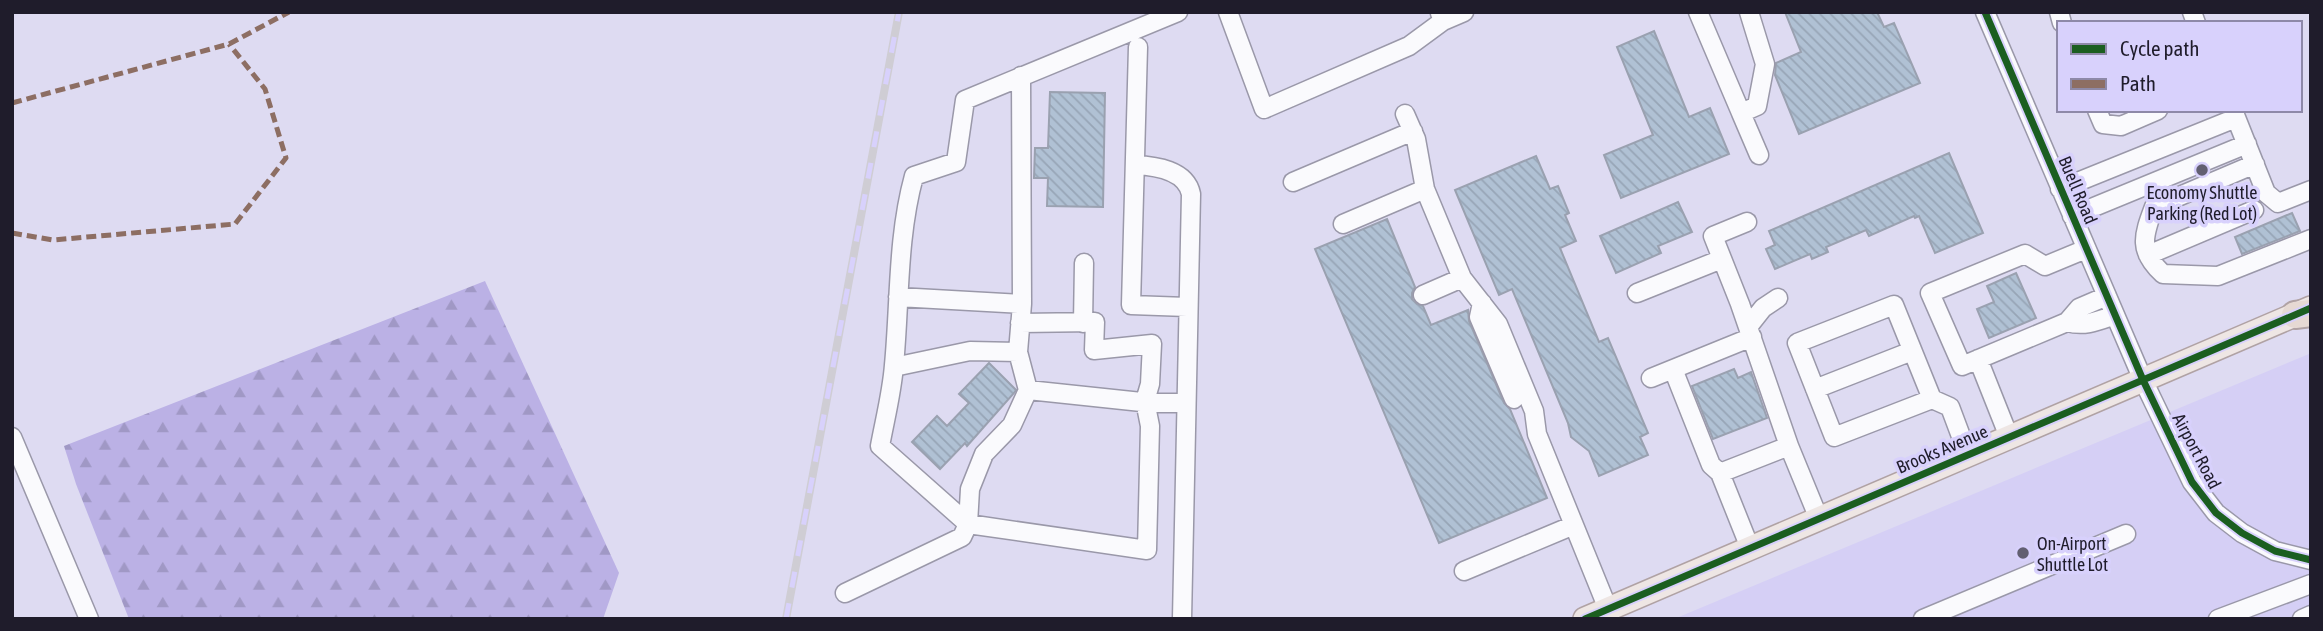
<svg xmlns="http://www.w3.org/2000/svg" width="2323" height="631" viewBox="0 0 2323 631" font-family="'Asap Condensed',sans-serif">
<defs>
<pattern id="forest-firs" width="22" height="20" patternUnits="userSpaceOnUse" patternTransform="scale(1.75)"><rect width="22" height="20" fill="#bbb1e5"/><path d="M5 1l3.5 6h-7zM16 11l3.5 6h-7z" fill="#a098c5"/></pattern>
<pattern id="building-back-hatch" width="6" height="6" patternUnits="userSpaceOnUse" patternTransform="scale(1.75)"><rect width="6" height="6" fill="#b0c1d4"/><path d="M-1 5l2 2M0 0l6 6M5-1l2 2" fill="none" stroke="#97a5b6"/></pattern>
</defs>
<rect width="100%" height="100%" fill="#dedbf2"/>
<!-- built -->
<path fill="#d5cff5" d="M2309,354H2311V619H1674Z"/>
<!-- forest -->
<path fill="url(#forest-firs)" d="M485,281L619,573L603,619H129L76,484L64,446Z"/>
<!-- building -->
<path fill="url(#building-back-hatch)" stroke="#9aa1b0" stroke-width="2" d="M1785,12H1877L1884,27L1894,23L1920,83L1799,134L1775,75L1776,63L1801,52Z
M1654,31L1689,117L1710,108L1729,154L1621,198L1604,155L1653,135L1617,47Z
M1050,92L1105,93L1103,207L1047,206L1048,178H1034L1035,148H1048Z
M1949,153L1983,233L1935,253L1919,216L1915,218L1914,216L1869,236L1866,230L1826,247L1828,252L1812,259L1810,254L1775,269L1766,249L1775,245L1769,231Z
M1536,156L1550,189L1558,186L1569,213L1565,215L1576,241L1560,248L1599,342L1608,338L1648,433L1640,437L1648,455L1599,476L1589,451L1571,437L1568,423L1512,289L1499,295L1455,190Z
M1678,202L1692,232L1658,246L1661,253L1616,273L1600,236Z
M2292,213L2300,231L2242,254L2235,237Z
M1387,219L1415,287L1412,293V299L1417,304L1423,306L1431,325L1468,310L1469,321L1504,403L1510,409L1547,498L1439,543L1315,249Z
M2016,273L2036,318L1989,338L1977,309L1994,302L1987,286Z
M989,363L1016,390L1014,393L967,446L965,443L940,469L912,442L937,416L947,426L969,403L959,394Z
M1734,369L1738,378L1751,372L1767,418L1713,439L1692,386Z"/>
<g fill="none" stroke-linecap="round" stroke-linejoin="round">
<defs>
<path id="minor" d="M1228,12L1264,109L1409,46L1443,21
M1698,12L1741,113
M1749,12L1765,64L1757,106L1741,113L1759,155
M1985,12L2143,380L2192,482L2216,513L2242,533L2275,551L2311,560
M2059,12L2062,23
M2192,12L2196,23
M1440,13L1443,21L1464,12
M1138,47L1131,305L1187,307
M2097,110L2103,124L2121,126L2158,110
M2233,110L2266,193L2278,203L2311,190
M1405,114L1416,139L1425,189L1462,278L1498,324L1534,411L1537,434L1608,609
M2255,164L2154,207C2143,236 2138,251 2163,274L2218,276L2311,239
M1135,165C1156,166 1186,170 1191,194L1182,619
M1293,182L1413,131
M2060,189L2236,118
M2072,216L2247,144
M1747,222L1713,236L1740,304L1789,446
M1343,224L1425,189
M2086,249L2045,266L2025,254L1930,293L1962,366L2067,322L2079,308L2107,296
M2148,255L2254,210
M1637,293L1722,259
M1423,295L1462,278
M898,297L1022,304
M1482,303L1479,317L1514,399
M2067,322C2085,327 2098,321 2115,315
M1020,323L1095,322L1094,350L1152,344L1150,384L1145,401L1150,426L1147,550L968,524L880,446C885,419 892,392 894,365C900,303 897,238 914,176L956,162L965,100L1178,12
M1083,323L1084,263
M1748,327L1763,308L1778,298
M1978,359L2009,437
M894,367L970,351L1018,352
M1673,369L1711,465L1720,473
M1651,378L1752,337
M1815,389L1912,351
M1028,390L1151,403H1186
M1932,399L1834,437L1797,343L1894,305L1932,399L1950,407L1968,455
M12,437L89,619
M1750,548L1720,473L1789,446L1819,519
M1464,571L1574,525
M845,593L962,537L968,524L970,489L984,454L1012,425L1028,390L1018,352L1022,304L1021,76
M1923,619L2126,534
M2218,619L2311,584
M2302,619L2311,615"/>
<path id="major" d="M1585,619L2311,308"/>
<path id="highway" d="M2295,315L2311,313"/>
</defs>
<!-- minor casing -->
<use href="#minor" stroke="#9a98a9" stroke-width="21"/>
<!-- major casing -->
<use href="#major" stroke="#b0a2a4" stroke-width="26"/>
<!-- highway casing -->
<use href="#highway" stroke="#b0a2a4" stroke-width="30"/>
<!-- minor -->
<use href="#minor" stroke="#fafafd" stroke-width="18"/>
<!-- major -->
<use href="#major" stroke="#eee6e4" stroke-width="23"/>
<!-- highway -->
<use href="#highway" stroke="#e6d9d3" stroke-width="26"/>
<defs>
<path id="rail" d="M786,619L899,12"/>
</defs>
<!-- rail casing -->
<use href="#rail" stroke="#cfcdd4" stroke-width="8"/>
<!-- rail -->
<use href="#rail" stroke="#d8d1fc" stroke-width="5" stroke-dasharray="16" stroke-linecap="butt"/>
<!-- quiet -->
<path stroke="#8d6e63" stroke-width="5" stroke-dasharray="10 5" stroke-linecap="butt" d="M12,103L229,44L289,12
M12,233L53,240L235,224L286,158L265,89L229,44"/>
<defs>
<path id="cycleway" d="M1985,12L2143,380L2192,482L2216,513L2242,533L2275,551L2311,560
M1585,619L2311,308"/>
</defs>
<!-- cycleway casing -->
<use href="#cycleway" stroke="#d8d1fc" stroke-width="11"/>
<!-- cycleway -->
<use href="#cycleway" stroke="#1b5e20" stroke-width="7"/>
</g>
<!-- markers -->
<g fill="#625f71" stroke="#d8d1fc" stroke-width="2.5">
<circle cx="2202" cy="170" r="7"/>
<circle cx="2023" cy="553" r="7"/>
</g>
<g text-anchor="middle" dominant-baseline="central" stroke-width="7" stroke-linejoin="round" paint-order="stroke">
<!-- street labels -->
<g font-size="18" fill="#1f1c2b" stroke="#d8d1fc">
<text transform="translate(2078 190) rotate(67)">Buell Road</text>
<text transform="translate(1942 449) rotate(-23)">Brooks Avenue</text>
<text transform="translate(2197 451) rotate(62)">Airport Road</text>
</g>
<!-- poi labels -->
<g font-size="18" fill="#1f1c2b" stroke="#d8d1fc">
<text x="2202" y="192">Economy Shuttle<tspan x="2202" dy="21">Parking (Red Lot)</tspan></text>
<text x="2037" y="543" text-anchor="start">On-Airport<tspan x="2037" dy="21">Shuttle Lot</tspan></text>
</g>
</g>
<!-- border -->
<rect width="2323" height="631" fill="none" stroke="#1f1c2b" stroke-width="28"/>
<!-- legend -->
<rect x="2057" y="21" width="245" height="91" fill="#d8d1fc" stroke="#8e89a8" stroke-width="2"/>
<rect x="2071" y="44" width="35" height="10" fill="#1b5e20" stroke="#8e89a8" stroke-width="2"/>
<text x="2120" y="56" font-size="21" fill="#1f1c2b">Cycle path</text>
<rect x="2071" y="79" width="35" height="10" fill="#8d6e63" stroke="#8e89a8" stroke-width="2"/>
<text x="2120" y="91" font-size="21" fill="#1f1c2b">Path</text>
</svg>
